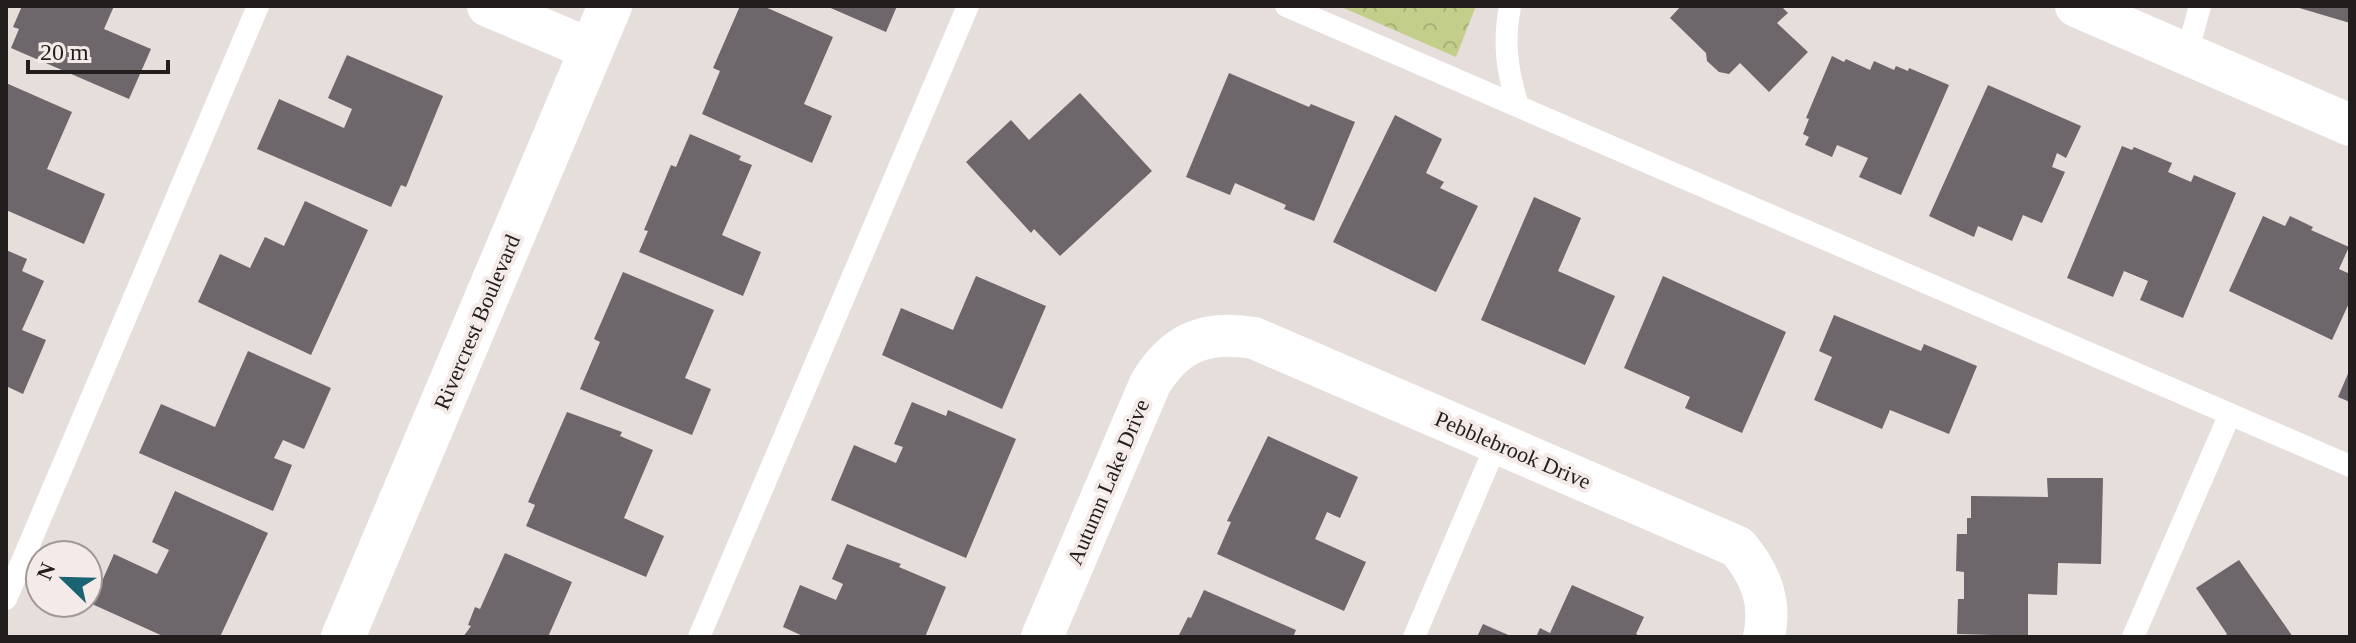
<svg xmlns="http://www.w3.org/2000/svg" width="2356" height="643" viewBox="0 0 2356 643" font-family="'Times New Roman',serif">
<defs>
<pattern id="forest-crowns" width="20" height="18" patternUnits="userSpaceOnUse" patternTransform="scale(2)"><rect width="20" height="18" fill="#c4ce8b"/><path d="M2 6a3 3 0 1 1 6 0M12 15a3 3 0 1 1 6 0" fill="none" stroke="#a8b078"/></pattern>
</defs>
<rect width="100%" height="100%" fill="#e6dedb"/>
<!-- forest -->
<path fill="url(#forest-crowns)" d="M1339,6H1476L1456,57Z"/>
<!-- building -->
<path fill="#6d666a" d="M22,6H114L104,29L151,49L129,99L11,48L19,29L13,27Z
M740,6H763L833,37L804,104L832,116L812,163L702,114L720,71L713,68Z
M826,6H897L886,32Z
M1681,6H1781L1788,13L1777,23L1808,52L1769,92L1740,63L1729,74L1719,72L1707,61L1706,53L1670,18Z
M2296,6H2350V23L2296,7Z
M347,55L443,96L406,187L401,185L391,207L257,149L279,99L344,128L352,109L328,98Z
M1832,56L1844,62L1846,59L1870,70L1874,61L1894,70L1896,66L1908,71L1909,68L1949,85L1901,195L1859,177L1868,158L1837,145L1832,157L1805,145L1809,137L1803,134L1809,119L1806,118Z
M1229,73L1309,107L1311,104L1355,122L1314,221L1284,209L1286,205L1235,183L1230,195L1186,177Z
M6,83L72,112L47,169L105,194L84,244L6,210Z
M1988,85L2081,126L2066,158L2057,153L2052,167L2065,172L2042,223L2023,215L2012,241L1978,226L1974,237L1929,216Z
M1080,93L1152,171L1060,256L1034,229L1031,233L966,162L1011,120L1029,140Z
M1395,115L1442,139L1426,173L1444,182L1440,188L1478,206L1436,292L1333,242Z
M690,134L741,156L739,160L752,165L722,235L761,252L743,296L639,252L648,231L644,230L671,165L676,167Z
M2122,146L2132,150L2134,147L2172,163L2168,172L2191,182L2194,175L2236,193L2183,318L2140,300L2148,281L2124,271L2113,297L2067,278Z
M1534,197L1581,218L1558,271L1615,296L1585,365L1481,320Z
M305,201L368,230L311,355L198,302L220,254L250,268L265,237L284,246Z
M2263,216L2285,226L2290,216L2313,227L2311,230L2349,247L2339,269L2350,274V301L2332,340L2229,291Z
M6,250L27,259L22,271L44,281L22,330L46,340L23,394L6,386Z
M623,272L714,310L685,378L711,389L692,435L580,389L600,342L594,339Z
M976,276L1046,306L1002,409L882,355L901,308L953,330Z
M1663,276L1786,332L1742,433L1685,408L1690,397L1624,368Z
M1834,315L1921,351L1924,344L1977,366L1949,434L1890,410L1882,429L1814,400L1832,357L1819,351Z
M248,351L331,388L304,449L283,440L274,458L292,465L273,511L139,453L161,404L215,427Z
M2350,369V402L2338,397Z
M912,402L946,416L948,410L1016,439L966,558L831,500L854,445L896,463L903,447L894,444Z
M567,412L622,432L620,436L653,450L624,518L664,536L646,577L526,526L535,505L528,502Z
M1268,436L1358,477L1340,518L1327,512L1315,539L1366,562L1344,611L1217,554L1231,522L1227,521Z
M2047,478H2103L2101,564L2058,563L2057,595L2028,594V636L1957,634L1958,599H1964V572L1956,571L1957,534H1967V518H1971V496L2048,497Z
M175,491L268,533L220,637H165L92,604L114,554L157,574L169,550L152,542Z
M847,544L901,564L899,567L946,587L925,637H805L783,627L800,585L836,600L843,584L832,579Z
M505,553L572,582L548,637H463L471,626L468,625L475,607L480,609Z
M2239,560L2293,637H2224L2227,634L2196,588Z
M1572,585L1644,617L1636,634L1642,637H1536L1540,628L1550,633Z
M1204,590L1296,630L1293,637H1178L1188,617L1191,618Z
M1483,624L1513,637H1477Z"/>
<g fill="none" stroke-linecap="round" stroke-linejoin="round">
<!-- service -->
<path stroke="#fff" stroke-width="22" d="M1286,6L2350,466
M1510,6C1503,42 1507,71 1518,106
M2187,54L2200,6
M6,599L258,6
M699,637L968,6
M1414,637L1497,443
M2133,637L2230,414"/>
<!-- minor -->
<path stroke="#fff" stroke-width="42" d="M488,6L592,50
M2076,6L2350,125
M1042,637L1150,384C1175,342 1206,330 1254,338L1738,547C1760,574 1772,601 1764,637"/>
<!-- tertiary -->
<path stroke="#fff" stroke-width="44" d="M343,637L610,6"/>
</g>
<g text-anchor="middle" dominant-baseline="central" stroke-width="8" stroke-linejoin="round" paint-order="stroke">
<!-- street labels -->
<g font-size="22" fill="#211e1d" stroke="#f4ebe8">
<text transform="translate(477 322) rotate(-67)">Rivercrest Boulevard</text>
<text transform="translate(1513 450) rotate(23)">Pebblebrook Drive</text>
<text transform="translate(1108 482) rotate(-67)">Autumn Lake Drive</text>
</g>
</g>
<!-- border -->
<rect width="2356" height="643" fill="none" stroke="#211e1d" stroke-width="16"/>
<!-- north arrow -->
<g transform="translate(64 579) rotate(293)"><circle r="38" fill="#f4ebe8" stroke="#a09997" stroke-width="2"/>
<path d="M0-6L14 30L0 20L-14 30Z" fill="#1b6272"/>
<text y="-12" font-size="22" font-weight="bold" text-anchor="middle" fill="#211e1d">N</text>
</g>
<!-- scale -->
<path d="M28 60v12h140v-12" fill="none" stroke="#211e1d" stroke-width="4"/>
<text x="40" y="60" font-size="24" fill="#211e1d" stroke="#f4ebe8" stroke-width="6" paint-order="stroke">20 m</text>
</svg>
